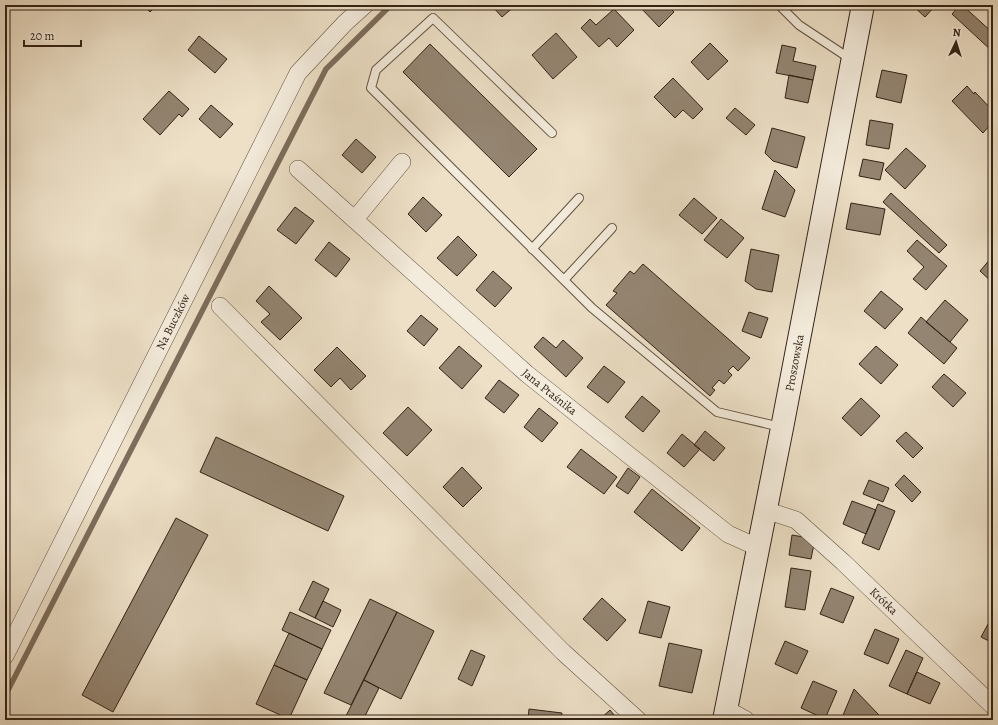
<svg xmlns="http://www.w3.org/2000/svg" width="998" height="725" viewBox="0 0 998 725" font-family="Alegreya,serif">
<rect width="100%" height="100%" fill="#ede0c7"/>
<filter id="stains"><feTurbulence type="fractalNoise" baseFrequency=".005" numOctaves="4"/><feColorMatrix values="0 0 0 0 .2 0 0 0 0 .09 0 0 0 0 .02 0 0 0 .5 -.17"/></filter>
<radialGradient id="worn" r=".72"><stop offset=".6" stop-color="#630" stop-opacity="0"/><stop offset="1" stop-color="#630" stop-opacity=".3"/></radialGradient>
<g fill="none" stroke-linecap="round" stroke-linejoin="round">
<!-- stream -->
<path stroke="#7d6d5c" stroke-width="5.5" d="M5,696L326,69L391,5"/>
</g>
<!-- building -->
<path fill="#948572" stroke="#332216" d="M143,5H157L150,12Z
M491,5H516L502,17Z
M639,5H667L674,12L659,27L639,6Z
M726,5H735L731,10Z
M912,5H936L925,17Z
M960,5H962L993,33V52L952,14Z
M614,9L634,30L617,47L609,38L599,47L581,28L590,19L596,25Z
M556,33L577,57L553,79L532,55Z
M199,36L227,59L215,73L188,50Z
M710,43L728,61L708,80L691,62Z
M430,44L537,149L509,177L403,72Z
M782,45L796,48L793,61L816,66L813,80L776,73Z
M882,70L907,75L901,103L876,97Z
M789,75L813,80L808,103L785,98Z
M673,78L703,109L693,119L683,110L675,118L654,97Z
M967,86L974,94L975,92L993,111V126L990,125L983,133L952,101Z
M169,91L189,109L182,117L179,114L160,135L143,119Z
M211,105L233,124L220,138L199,119Z
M735,108L755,125L746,135L726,118Z
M870,120L893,124L889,149L866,145Z
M772,128L805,137L797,168L773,161L765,153Z
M356,139L376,157L362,173L342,155Z
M906,148L926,166L905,189L885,170Z
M863,159L884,163L880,180L859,176Z
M775,170L795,190L785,217L762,209Z
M891,193L947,245L939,253L883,202Z
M423,197L442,215L426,232L408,214Z
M694,198L717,218L702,234L679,215Z
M851,203L885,209L880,235L846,229Z
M295,207L314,221L296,244L277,230Z
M721,219L744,238L727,258L704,240Z
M458,236L477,255L457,276L437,258Z
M917,240L947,266L926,290L913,279L924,267L907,251Z
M329,242L350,259L336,277L315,260Z
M751,249L779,255L772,292L756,289L745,281Z
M992,257L993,258V283L980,271Z
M643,264L750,358L738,371L733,366L728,371L732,375L724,384L719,380L712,388L715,390L710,396L606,305L617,293L613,291L630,271L634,274Z
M493,271L512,288L495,307L476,290Z
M269,286L302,318L280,340L261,322L270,314L256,301Z
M881,291L903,309L885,329L864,311Z
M945,300L968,320L950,342L926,322Z
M749,312L768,318L761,338L742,331Z
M421,315L438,329L424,346L407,331Z
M921,317L957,348L944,364L908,333Z
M543,337L556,348L563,340L583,358L566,377L534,347Z
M459,346L482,366L462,389L439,368Z
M876,346L898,365L881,384L859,364Z
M337,347L366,376L351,390L340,378L331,387L314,370Z
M604,366L625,382L608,403L587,387Z
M944,374L966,393L953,407L932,387Z
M499,380L519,395L504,413L485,398Z
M642,396L660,411L643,432L625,417Z
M861,398L880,416L861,436L842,418Z
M408,407L432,430L407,456L383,433Z
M539,408L558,423L542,442L524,427Z
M705,431L725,448L714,461L694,445Z
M906,432L923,448L913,458L896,441Z
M682,434L700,449L684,467L667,453Z
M216,437L344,496L328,531L200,472Z
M581,449L617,477L604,494L567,467Z
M462,467L482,488L463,507L443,487Z
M628,468L640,477L628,494L616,486Z
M904,475L921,492L912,502L895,485Z
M869,480L889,488L883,502L863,494Z
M652,489L700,528L682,551L634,512Z
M852,501L876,510L866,534L843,524Z
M878,504L895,511L879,550L862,543Z
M176,518L208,535L113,712L82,695Z
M792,535L815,539L811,559L789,555Z
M791,568L811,571L805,610L785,607Z
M313,581L329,589L315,618L299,610Z
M831,588L854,597L843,623L820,614Z
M602,598L626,620L607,641L583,619Z
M370,599L397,612L351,705L324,693Z
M323,601L341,610L333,627L315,618Z
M648,601L670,607L661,638L639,633Z
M290,612L331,630L322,649L282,630Z
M397,612L434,631L401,699L364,680Z
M993,615V643L981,637Z
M875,629L899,639L888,664L864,654Z
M289,633L322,649L307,680L274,665Z
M785,641L808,651L797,674L775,664Z
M669,643L702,650L692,693L659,686Z
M471,650L485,656L472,686L458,679Z
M906,650L923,658L907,694L889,686Z
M274,665L307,680L289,719L256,704Z
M917,672L940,683L930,704L907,694Z
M364,680L379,688L363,720H344Z
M813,681L837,691L825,719L801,708Z
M854,689L879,715L877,720H841Z
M529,709L562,713L561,720H528Z
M610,710L618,720H599Z
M965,715L976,720H963Z"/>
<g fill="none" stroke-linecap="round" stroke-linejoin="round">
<defs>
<path id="lane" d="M779,5L799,25L852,60
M552,133L433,18L376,70L371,88L592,308L717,412L781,427
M532,249L579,198
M564,280L612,228"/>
<g id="street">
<path id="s1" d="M298,169L527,374L728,534L757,547"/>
<path d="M355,219L402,162"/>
<path d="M220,306L563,652L638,720"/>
<path id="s2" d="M765,510L796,520L843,562L993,706"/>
<path id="s3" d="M5,656L298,73L345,23L365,5"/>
<path d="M726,709L746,720"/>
</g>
<g id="secondary">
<path id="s4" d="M724,720L782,428L863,5"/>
</g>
</defs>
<!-- lane casing -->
<use href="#lane" stroke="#625242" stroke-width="10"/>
<!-- street casing -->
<use href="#street" stroke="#625242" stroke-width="18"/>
<!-- secondary casing -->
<use href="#secondary" stroke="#332216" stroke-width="24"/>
<!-- lane -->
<use href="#lane" stroke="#f3ebdb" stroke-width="8"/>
<!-- street -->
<use href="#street" stroke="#f3ebdb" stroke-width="17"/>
<!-- secondary -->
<use href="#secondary" stroke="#f3ebdb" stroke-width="22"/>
</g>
<g text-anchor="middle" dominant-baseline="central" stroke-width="3.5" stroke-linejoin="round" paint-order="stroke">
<!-- street labels -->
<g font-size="12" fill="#332216" stroke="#f3ebdb">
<text stroke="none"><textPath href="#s3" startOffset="374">Na Buczków</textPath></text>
<text stroke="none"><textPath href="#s4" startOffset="364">Proszowska</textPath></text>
<text stroke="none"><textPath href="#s1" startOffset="336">Jana Ptaśnika</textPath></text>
<text stroke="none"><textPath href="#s2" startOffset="152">Krótka</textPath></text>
</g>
</g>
<!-- margin -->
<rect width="998" height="725" fill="none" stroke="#ede0c7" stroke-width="20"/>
<rect x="6" y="6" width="986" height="713" fill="none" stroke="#332216" stroke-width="2"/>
<rect x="10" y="10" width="978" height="705" fill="none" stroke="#332216"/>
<!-- north arrow -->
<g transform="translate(956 42) rotate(4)" stroke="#f3ebdb" stroke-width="3" paint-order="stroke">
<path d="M0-3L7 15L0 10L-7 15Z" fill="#332216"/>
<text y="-6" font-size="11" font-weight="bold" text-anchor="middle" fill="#332216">N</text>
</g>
<!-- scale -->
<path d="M24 40v6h57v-6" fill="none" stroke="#332216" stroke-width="2"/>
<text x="30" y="40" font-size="12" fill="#332216" stroke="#f3ebdb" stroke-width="3" paint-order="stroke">20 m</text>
<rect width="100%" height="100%" filter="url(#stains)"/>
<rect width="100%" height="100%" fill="url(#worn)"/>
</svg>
